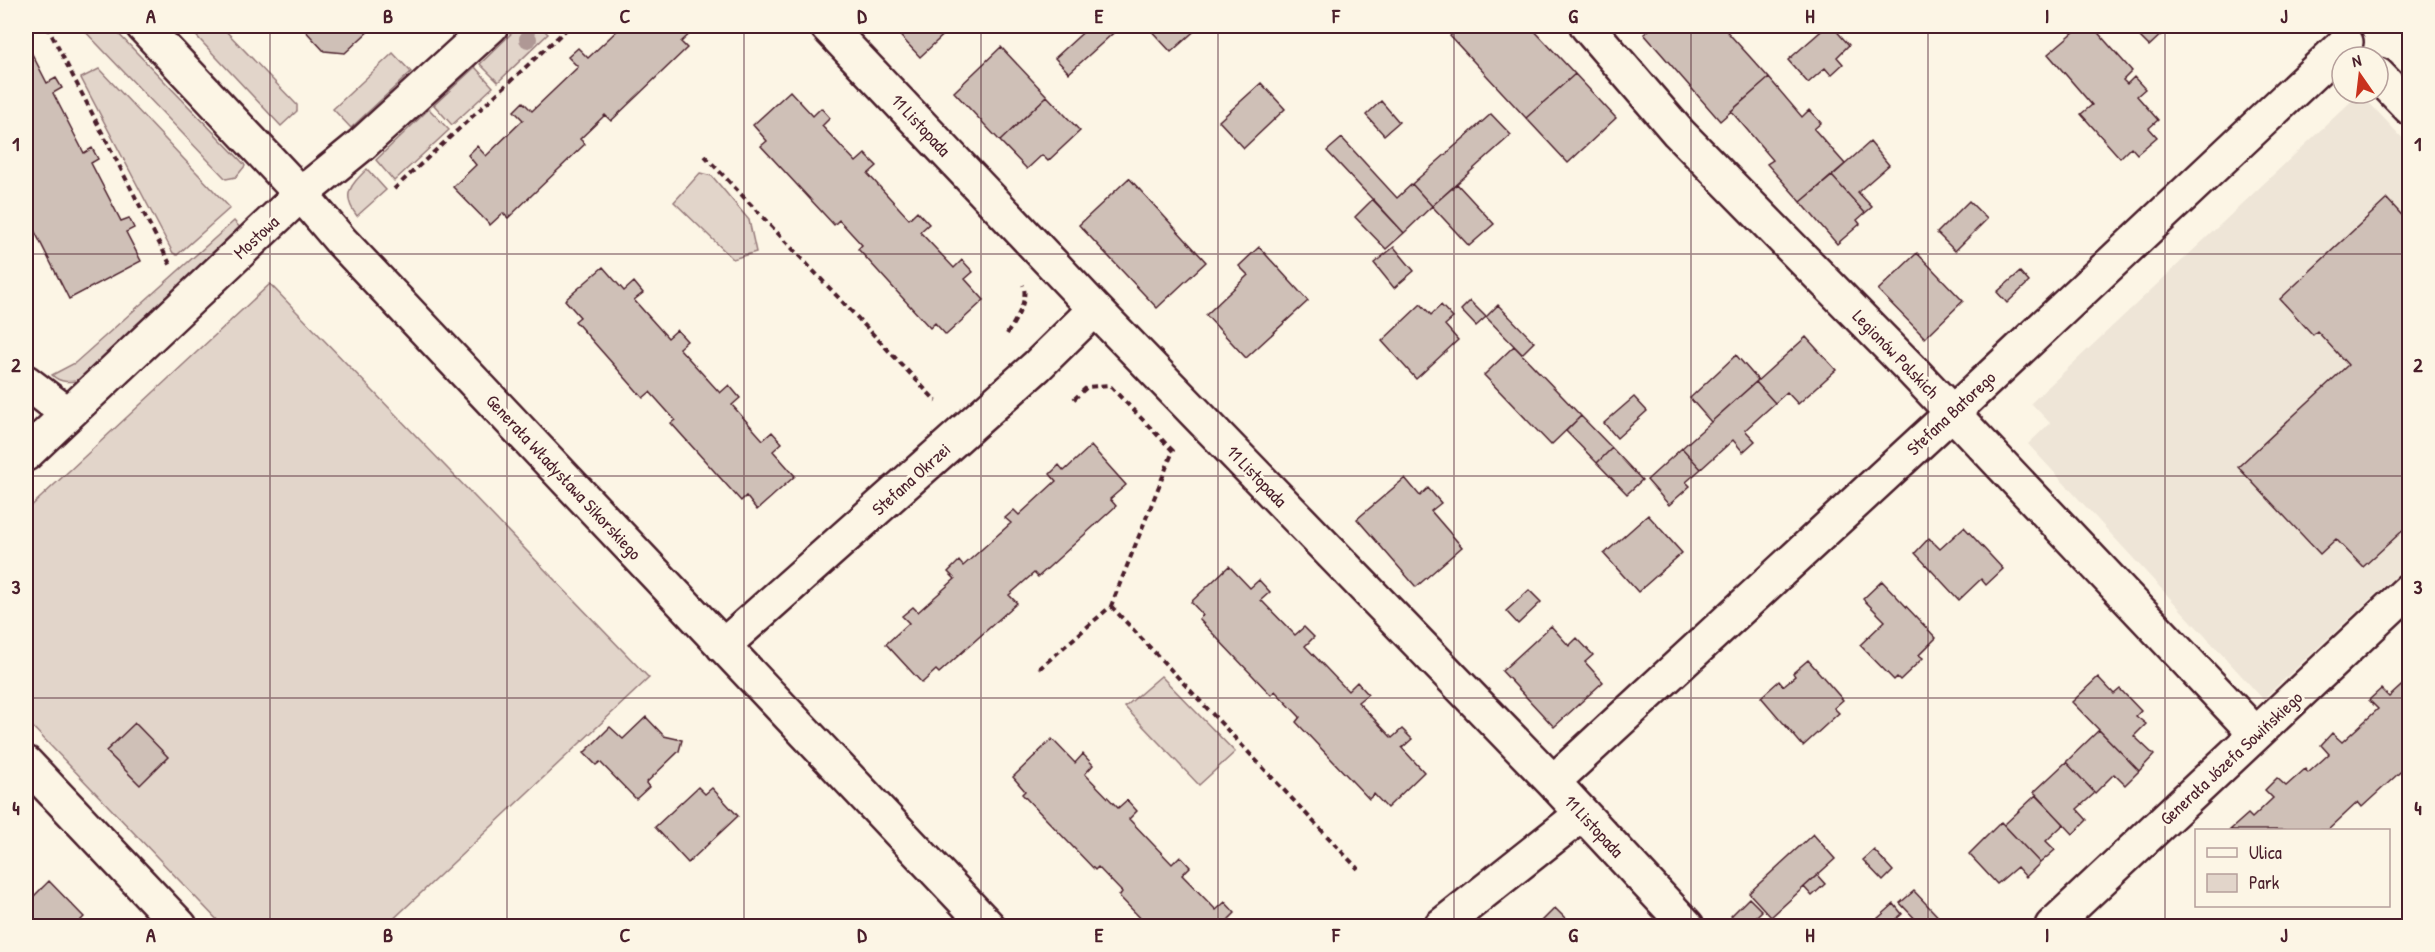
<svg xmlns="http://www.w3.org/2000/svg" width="2435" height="952" viewBox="0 0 2435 952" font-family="'Patrick Hand',sans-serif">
<rect width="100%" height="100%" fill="#fcf5e5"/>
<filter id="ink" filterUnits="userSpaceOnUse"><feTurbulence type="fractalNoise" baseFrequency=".0167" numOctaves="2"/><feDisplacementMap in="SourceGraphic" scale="12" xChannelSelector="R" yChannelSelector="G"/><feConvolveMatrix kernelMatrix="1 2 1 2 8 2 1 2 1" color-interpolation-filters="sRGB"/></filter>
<g filter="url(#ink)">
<!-- built -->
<path fill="#eee5d7" d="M2360,93L2409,145V563L2263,699L2028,444L2050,423L2031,403Z"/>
<!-- green -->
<path fill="#e2d5ca" stroke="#967a7a" stroke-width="1.5" d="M80,26H111L244,164L245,166L236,177L226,179Z
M187,26H221L297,105V111L281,126Z
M519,26H540L548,34L498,82L480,64Z
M393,53L411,72L351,128L333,109Z
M475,67L493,87L452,125L434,105Z
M99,69L230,208L177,255L173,253L81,78Z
M429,109L449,130L394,181L376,160Z
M367,169L386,190L357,216C341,195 350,186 367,169Z
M700,173L712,176L749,220L756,252L733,259L674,202Z
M234,221L243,231L87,379C74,381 62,385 52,375L75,363Z
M270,284L649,678L386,926H223L26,720V511Z
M1161,676L1235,752L1199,785L1125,707Z"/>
<!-- building -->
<path fill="#cfc0b7" stroke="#4a1f2b" stroke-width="1.5" d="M301,26H374L345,53L324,51Z
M622,26H692L695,29L681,42L687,48L611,121L605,115L580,139L585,144L508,218L503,213L490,225L453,187L476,165L468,155L477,146L486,156L523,120L514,111L523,102L532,111L578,67L568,57L578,48L588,58Z
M891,26H953L920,57Z
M1090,26H1121L1069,73L1055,58Z
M1147,26H1200L1171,52Z
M1461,26H1530L1575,74L1526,118L1450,36Z
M1654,26H1722L1769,78L1720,121L1644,34Z
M1827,26H1832L1849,45L1837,57L1843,64L1831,75L1825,68L1808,83L1788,60Z
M2081,26H2092L2132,71L2123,80L2127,84L2134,77L2145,89L2137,96L2158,120L2149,128L2157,137L2137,154L2131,147L2120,158L2081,114L2092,105L2048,54Z
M2129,26H2162L2166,30L2149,46Z
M1001,47L1047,96L1000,141L954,92Z
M30,50L47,83L56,78L62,88L53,93L84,153L92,148L98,159L91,163L121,221L129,218L134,228L126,232L141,261L69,299L26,214V53Z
M1575,74L1616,118L1568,163L1526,118Z
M1769,78L1802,117L1809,110L1821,123L1814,129L1845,164L1801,202L1767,164L1773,160L1731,111Z
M1261,83L1285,109L1244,148L1219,121Z
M790,91L813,116L821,108L830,118L822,126L856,162L865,154L877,166L868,174L909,219L917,211L929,224L920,232L954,268L962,260L973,272L965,279L984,300L946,335L935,323L930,328L858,249L862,245L839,220L834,225L761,146L767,141L753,125Z
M1047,96L1080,131L1048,161L1042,155L1027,169L1000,141Z
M1381,101L1399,122L1384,135L1366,115Z
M1491,114L1511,135L1432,206L1412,184Z
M1342,138L1397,198L1412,184L1432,206L1404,233L1327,151Z
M1870,142L1889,165L1858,192L1872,207L1865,213L1832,176Z
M1832,176L1865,213L1857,220L1860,224L1837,244L1801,202Z
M1129,178L1206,262L1157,308L1079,225Z
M1457,184L1494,224L1469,246L1432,206Z
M1373,199L1404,233L1386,249L1355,217Z
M2387,199L2410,224V281L2404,286L2410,291V524L2363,567L2336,539L2320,554L2238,467L2348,365L2317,331L2313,335L2280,299Z
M1969,201L1987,219L1955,251L1937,233Z
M1259,247L1308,301L1246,358L1206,315L1248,275L1239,266Z
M1394,247L1414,271L1394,288L1374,263Z
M1917,253L1963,301L1925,338L1878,290Z
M603,267L624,291L634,282L643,293L634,300L668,338L677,330L687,341L679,348L720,393L729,385L740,398L732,405L763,440L772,432L782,443L773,451L795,476L757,510L746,496L741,501L671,423L675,420L650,392L643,398L575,321L580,317L565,300Z
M2020,272L2029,282L2007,303L1997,292Z
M1470,301L1486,317L1476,326L1461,310Z
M1421,304L1431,315L1441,305L1453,318L1445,325L1458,340L1416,379L1382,341Z
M1498,305L1534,342L1522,354L1486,317Z
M1806,337L1836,370L1798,404L1787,392L1775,403L1756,382Z
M1514,346L1581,416L1551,445L1484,375Z
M1736,355L1758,380L1711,422L1690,398Z
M1756,382L1775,403L1745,430L1755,441L1743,452L1733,440L1701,469L1682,448Z
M1634,397L1647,411L1617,438L1604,423Z
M1581,416L1612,448L1597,463L1566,431Z
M1091,446L1126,485L1110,499L1116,506L1038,577L1034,573L1009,595L1017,603L939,673L936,670L922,683L886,644L909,623L902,616L913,607L918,612L955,579L948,572L959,561L963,566L1011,523L1005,518L1014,510L1019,515L1056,481L1050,474L1059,465L1064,471Z
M1612,448L1642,480L1627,494L1597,463Z
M1682,448L1701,469L1686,482L1690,486L1669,505L1647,480Z
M1405,478L1420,496L1428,488L1441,503L1431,511L1462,547L1416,587L1357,519Z
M1648,515L1682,553L1638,592L1604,554Z
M1964,527L2003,569L1986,585L1981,579L1959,600L1915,553L1929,538L1940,549Z
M1229,566L1250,588L1259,580L1270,592L1261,600L1295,635L1304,627L1314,637L1305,646L1348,691L1357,682L1368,694L1358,702L1392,738L1402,729L1412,739L1402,748L1424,772L1387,808L1374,794L1369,799L1296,722L1300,717L1275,691L1271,695L1199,619L1203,615L1191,602Z
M1882,581L1936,638L1919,655L1923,658L1900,680L1897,677L1894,680L1860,645L1885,621L1863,599Z
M1529,590L1541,602L1518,624L1506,611Z
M1551,626L1569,646L1577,638L1593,655L1585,662L1603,682L1554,727L1502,671Z
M1808,660L1843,700L1834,708L1839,713L1803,746L1761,697L1779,681L1783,686L1795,676L1793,673Z
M2098,677L2114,694L2120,689L2141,711L2136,716L2146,724L2134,736L2154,755L2139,771L2072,702Z
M2410,678V763L2362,807L2358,802L2328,830H2230L2248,814L2252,818L2273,798L2265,790L2277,778L2286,786L2305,769L2308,773L2329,754L2321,745L2332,733L2342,742L2378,709L2369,700L2381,689L2389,697Z
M646,717L664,736L682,740L679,751L646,783L649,787L636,799L600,762L596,765L584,753L610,727L623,739Z
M135,723L168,757L140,785L106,751Z
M2099,730L2139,771L2125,785L2114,774L2095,793L2066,762Z
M1052,739L1075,763L1083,754L1093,765L1085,774L1118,808L1127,800L1137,811L1129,819L1172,864L1180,856L1190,867L1182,875L1216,910L1225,902L1235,913L1227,921L1232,926H1148L1119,896L1122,892L1098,867L1095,870L1022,794L1025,791L1013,777Z
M2066,762L2095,793L2077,809L2087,820L2073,834L2034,792Z
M698,787L705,794L712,788L738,816L688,863L655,827Z
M2036,795L2064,824L2046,841L2055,850L2040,863L2004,825Z
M2001,822L2040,863L2026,877L2017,867L1997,884L1969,854Z
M1813,834L1835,859L1771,917L1749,893Z
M1874,850L1893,871L1883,881L1863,860Z
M1817,875L1825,884L1812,896L1804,887Z
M49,881L84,917L75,926H26V904Z
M1914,891L1947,926H1922L1900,903Z
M1749,898L1762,911L1746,926H1741L1731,916Z
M1894,904L1902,914L1888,926H1884L1877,919Z
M1555,908L1573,926H1528L1532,922L1540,923Z"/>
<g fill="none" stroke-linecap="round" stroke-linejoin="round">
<defs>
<path id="minor" d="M143,26L301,194L341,241L988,926
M827,26L1095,309L1553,782L1687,926
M1587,26L1678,132L1910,368L2256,734
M2378,75L2410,108
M26,382L68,414
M26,454L301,194L361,145L491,26
M723,646L1037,366L1095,309
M26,763L180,926
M1553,782L1952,413L2346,42
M1441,926L1582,814
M2052,926L2410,589"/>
</defs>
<!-- minor casing -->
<use href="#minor" stroke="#4a1f2b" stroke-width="38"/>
<!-- path -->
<path stroke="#4a1f2b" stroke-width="4" stroke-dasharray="6 4.5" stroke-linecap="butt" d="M47,26L171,266
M705,156L936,401
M394,189L570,26
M1007,334C1015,321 1029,300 1023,285
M1111,606L1358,869
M1039,669L1111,606L1173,451L1109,385L1087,387L1072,401"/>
<!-- minor -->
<use href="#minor" stroke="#fcf5e5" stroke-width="33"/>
</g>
<!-- trees -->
<circle fill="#af9895" cx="528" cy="39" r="9"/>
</g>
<!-- grid -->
<path fill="none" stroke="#4a1f2b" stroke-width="1.5" stroke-opacity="0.55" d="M270,26V926M507,26V926M744,26V926M981,26V926M1218,26V926M1454,26V926M1691,26V926M1928,26V926M2165,26V926M26,254H2410M26,476H2410M26,698H2410"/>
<g text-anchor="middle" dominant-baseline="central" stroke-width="6" stroke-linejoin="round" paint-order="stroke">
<!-- street labels -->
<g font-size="18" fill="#4a1f2b" stroke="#fcf5e5">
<text transform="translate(921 125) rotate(47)">11 Listopada</text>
<text transform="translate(256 237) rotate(-43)">Mostowa</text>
<text transform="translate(1896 354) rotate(46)">Legionów Polskich</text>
<text transform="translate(1951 413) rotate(-43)">Stefana Batorego</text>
<text transform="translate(1257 476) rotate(46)">11 Listopada</text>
<text transform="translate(564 477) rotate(47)">Generała Władysława Sikorskiego</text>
<text transform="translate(911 479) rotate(-42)">Stefana Okrzei</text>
<text transform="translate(2231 758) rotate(-43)">Generała Józefa Sowińskiego</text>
<text transform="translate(1594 826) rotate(47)">11 Listopada</text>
</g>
</g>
<!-- margin -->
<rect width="2435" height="952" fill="none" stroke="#fcf5e5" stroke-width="66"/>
<!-- legend -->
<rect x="2195" y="829" width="195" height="78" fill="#fcf5e5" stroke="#b59f9b" stroke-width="1.5"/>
<rect x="2207" y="848" width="30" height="9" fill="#fcf5e5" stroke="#b59f9b" stroke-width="1.5"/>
<text x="2249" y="859" font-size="18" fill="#4a1f2b">Ulica</text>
<rect x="2207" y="874" width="30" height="18" fill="#e2d5ca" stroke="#b59f9b" stroke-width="1.5"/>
<text x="2249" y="889" font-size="18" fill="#4a1f2b">Park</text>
<!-- north arrow -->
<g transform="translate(2360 75) rotate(346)"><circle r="28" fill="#fcf5e5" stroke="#b59f9b" stroke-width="1.5"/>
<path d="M0-4.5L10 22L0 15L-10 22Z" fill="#c8321e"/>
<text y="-9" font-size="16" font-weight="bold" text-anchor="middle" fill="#4a1f2b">N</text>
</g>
<rect x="33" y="33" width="2369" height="886" fill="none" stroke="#4a1f2b" stroke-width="2"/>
<g font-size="20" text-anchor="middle" font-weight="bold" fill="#4a1f2b">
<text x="151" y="23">A</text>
<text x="388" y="23">B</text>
<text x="625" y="23">C</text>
<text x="862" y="23">D</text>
<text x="1099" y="23">E</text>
<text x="1336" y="23">F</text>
<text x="1573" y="23">G</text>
<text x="1810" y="23">H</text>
<text x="2047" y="23">I</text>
<text x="2284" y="23">J</text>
<text x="16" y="151">1</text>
<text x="2418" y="151">1</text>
<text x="16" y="372">2</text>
<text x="2418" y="372">2</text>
<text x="16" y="594">3</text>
<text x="2418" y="594">3</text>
<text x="16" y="815">4</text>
<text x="2418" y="815">4</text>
<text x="151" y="942">A</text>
<text x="388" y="942">B</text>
<text x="625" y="942">C</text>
<text x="862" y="942">D</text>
<text x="1099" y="942">E</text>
<text x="1336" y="942">F</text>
<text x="1573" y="942">G</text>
<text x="1810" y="942">H</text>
<text x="2047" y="942">I</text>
<text x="2284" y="942">J</text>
</g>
</svg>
